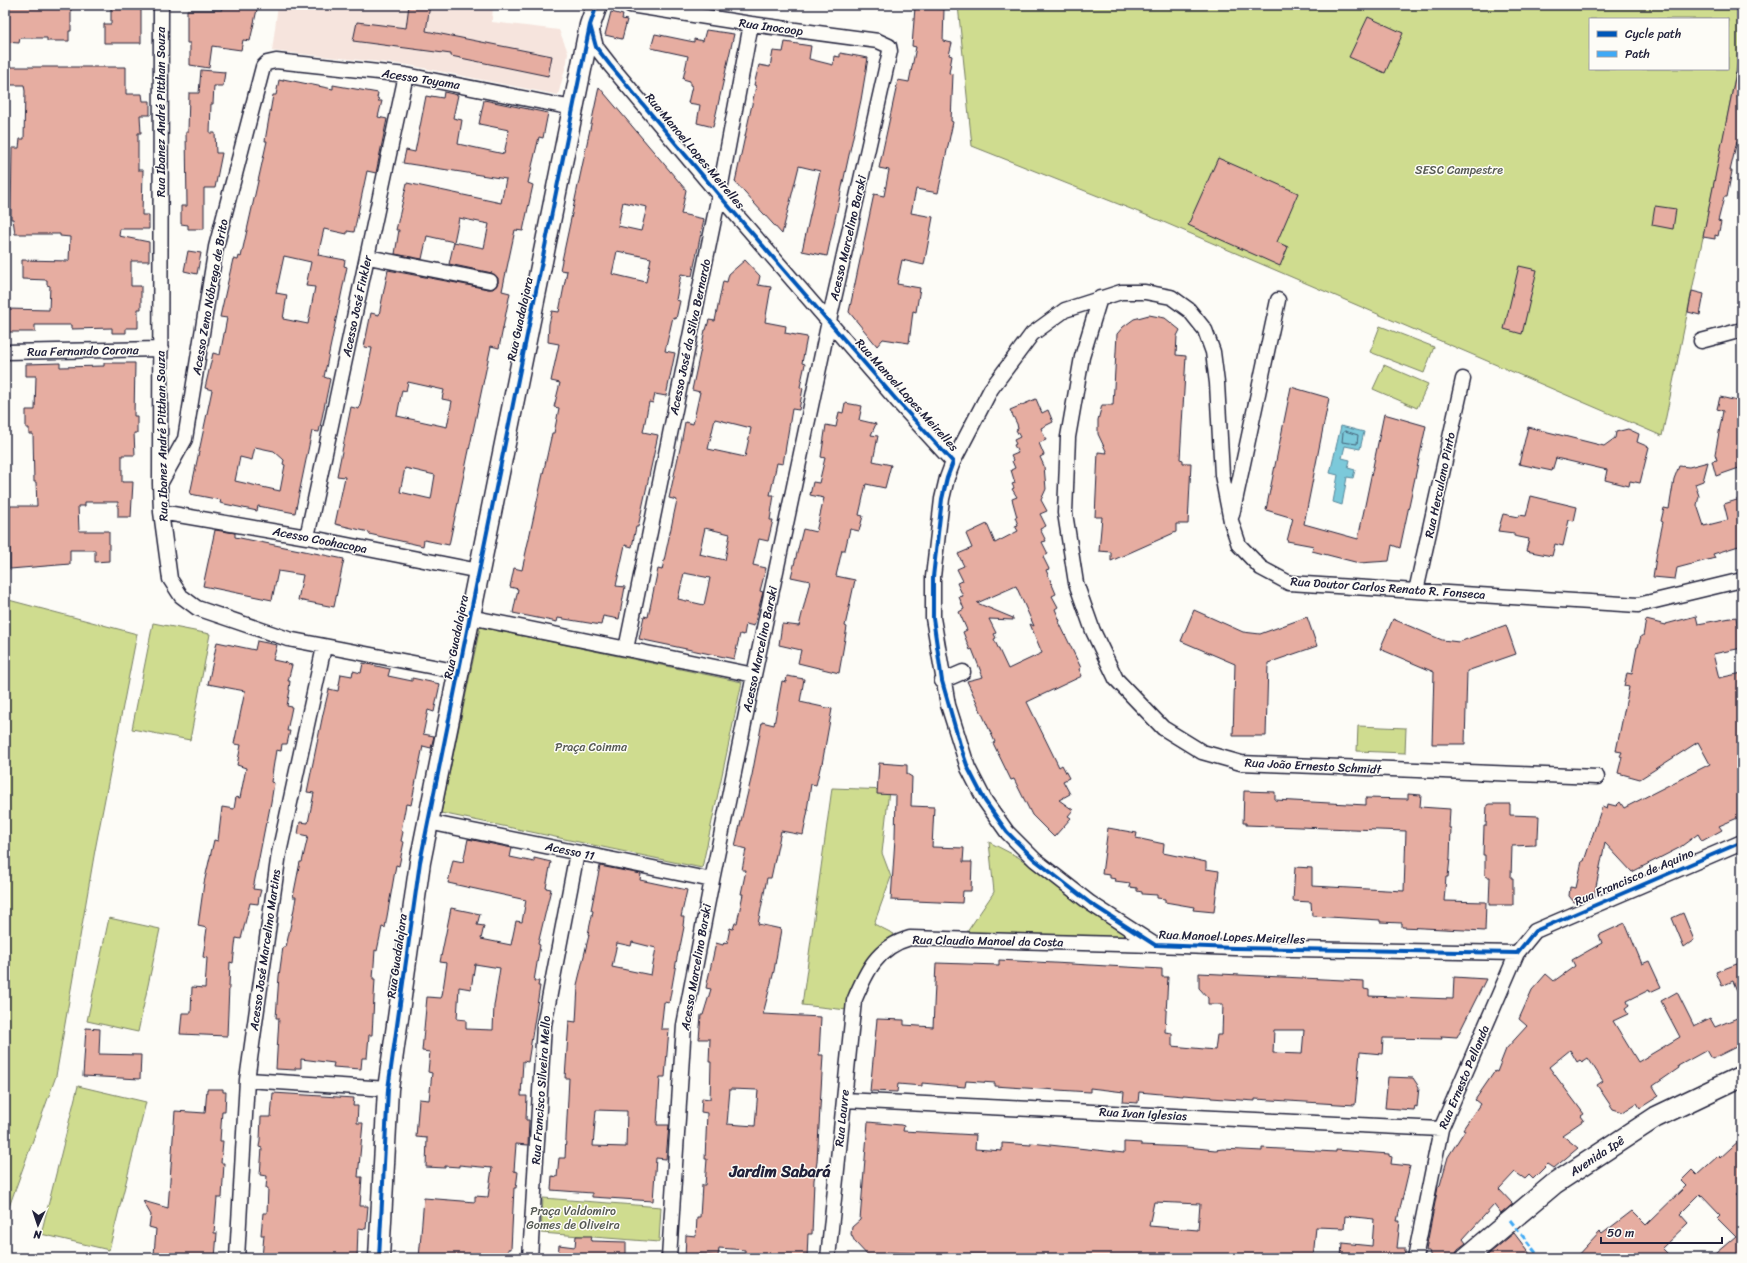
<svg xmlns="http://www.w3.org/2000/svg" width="1747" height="1263" viewBox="0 0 1747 1263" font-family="Sriracha,sans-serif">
<rect width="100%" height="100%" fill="#fdfcf7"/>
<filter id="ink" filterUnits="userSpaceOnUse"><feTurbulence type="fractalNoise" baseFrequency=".025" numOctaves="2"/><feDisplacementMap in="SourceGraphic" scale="8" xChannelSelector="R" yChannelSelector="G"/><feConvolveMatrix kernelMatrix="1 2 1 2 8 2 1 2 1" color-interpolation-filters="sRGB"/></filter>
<g filter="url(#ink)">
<!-- built -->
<path fill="#f6e4dd" d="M278,5H493L492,22L559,30L568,52L567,62L558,95L408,65L272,51Z"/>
<!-- green -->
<path fill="#cfdc8f" stroke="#787f65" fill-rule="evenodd" d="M958,5H1742V41L1739,55L1722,145L1662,436L1161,221L972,146ZM1590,19H1728V69H1590Z
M1380,326L1434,347L1424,373L1370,352Z
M1384,365L1428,384L1417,408L1373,389Z
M5,599L137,634L95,850L56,1076L5,1218Z
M153,623L210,634L190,740L132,729Z
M480,627L742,682L702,868L441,813Z
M1358,726L1406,728L1405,753L1357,751Z
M832,788L889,790L882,853L891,877L874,924L894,934L847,1010L802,1005Z
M989,842L1018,857L1133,939L965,935L994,892Z
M109,918L160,929L138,1032L87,1021Z
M78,1086L146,1102L109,1250L41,1234Z
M543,1198L661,1207L659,1242L541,1233Z"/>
<!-- water -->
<path fill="#7bc9da" stroke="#57869a" d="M1341,426L1364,432L1360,449L1345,446L1342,458L1350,460L1348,468L1355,470L1353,478L1347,477L1342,505L1333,502L1338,475L1330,473Z"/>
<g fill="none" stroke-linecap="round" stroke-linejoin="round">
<!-- shore -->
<path stroke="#46657b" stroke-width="1" d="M1345,431L1358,435L1357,444L1342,442L1343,433Z"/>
</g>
<!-- building -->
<path fill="#e6ada1" stroke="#22223b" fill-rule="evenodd" d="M5,5H71V31H69V41H47V38H20L19,43L5,42Z
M111,5H141V43H104V24H111Z
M222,5H258L250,41L243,40L241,50L212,46L209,68L190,65V43H187V10H222Z
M409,5H430L426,31L552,56L548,76L451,56V54L353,41L357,22L406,28Z
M915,7L944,9L943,41L952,43L949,55L952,56L949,73L953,74L951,121L953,122L938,193L916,189L911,213L933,217L924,265L902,260L897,284L920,288L916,312L913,311L909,343L883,339L877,346L849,312L874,194L884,196L889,170L879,168L898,80L909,82L916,47L912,46Z
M611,12L623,15L622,19L627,20L622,39L605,35Z
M1368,17L1403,33L1385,73L1349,57Z
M706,30L734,34L713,127L697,123L700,105L688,103L692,86L690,85V81L683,79L688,56L651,48L655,34L694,42V39L703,41Z
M785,42L811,46L809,59L833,65L834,56L840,57V53L868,58L861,100L827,256L802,251L820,171L799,166L782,234L735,182L756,86L754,85L759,65L770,67L773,51L783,52Z
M5,67H126V94H142L143,101H150V115H140L141,133H138V170H143L142,215H149V229H120L119,236L149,242V261H131V286H141V309H138V328H126V333H112V328L71,329V325H35V332H6L7,309L49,310L50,286L47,285V280L22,279V260L69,261L70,237L60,236V234H15L13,219H11L12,148H19L20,139H24L25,91L24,85H5Z
M201,70L225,72L223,86H214L213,104H211L210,133H215L216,153H222L215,188H204V229H188V225L181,224V206H187L186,132H188L189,93H199Z
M1736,73L1742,74V138H1739L1738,142L1737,141L1730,171H1732L1727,197H1724L1718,221L1721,222L1718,236L1715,235V239L1703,237Z
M283,79L333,89V85L378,93L377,98L379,99L378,101H382L378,117L387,119L376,173L367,171L354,232L347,231V234L324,229L318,255L345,260L344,266L347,267L324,377L330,379L319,432L312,431L295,513L258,506L257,511L220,503L221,500L190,494L212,390L205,388L213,353L220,355L227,318L220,317L233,259L238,260L239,256L241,257L267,141H265L273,95H276L279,80L283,81ZM284,256L311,262L306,286L315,287L308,324L283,319L287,295L276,293ZM255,447L274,451L284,460L283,464L285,465L280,491L235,481L240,457L252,460Z
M599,87L686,190L681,214L704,219L692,276L681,274L676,300L680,301L676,319L673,317L665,351L675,353L666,396L655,394L653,403L649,402L643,432L658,435L638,527H636L632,547L625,545L616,586L625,587L619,619L603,616L601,625L558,618L557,622L513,613L518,589L510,587L514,568L522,570L552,433H554L559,408L554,407L560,383L551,381L559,344L548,342L549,324L552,311L559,312L567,271L560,270ZM623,202L647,207L641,231L618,226ZM617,251L651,258L646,282L612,274Z
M444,92L458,95L453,118L462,120L458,144L504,154L509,130L479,124L484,100L548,113L543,138L539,137L528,183L533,185L523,231L515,230L502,291L510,293L499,348L491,346L449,545L424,540L423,546L369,534V532L335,524L345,477L337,476L351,407L359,409L365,383L372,348L364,347L371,313L379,315L388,270L488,289H493L498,283V278L492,273L449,264L454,242L427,236L422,259L395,254L399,230H396L407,183L501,203L506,179L403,163L406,150L415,152L426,96L431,97V96L443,98ZM459,218L489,224L484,248L454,242ZM408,382L444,390L442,399L452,401L447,427L397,416L402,390L406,391ZM405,468L435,475L431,499L400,492Z
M1218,158L1298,193L1277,242L1288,247L1280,266L1188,225Z
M1655,206L1676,209L1673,229L1652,225Z
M188,251L201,253L197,274L184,271Z
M745,260L760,276L758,285L771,287L765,322L786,326L785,333L807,337L802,363L805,364L800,387L803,388L799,410L792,409L783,464L777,463L770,495H774L770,520H773L768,541L759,539L753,565L766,568L760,591L763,592L754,626L746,624L744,635L740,634L734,659L639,639L644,616L648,617L658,569L662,570L677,500L669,498L681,444L685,422L693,424L700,392L692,390L705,330H706L709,320L715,321L723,281L727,282L729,274ZM715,419L751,428L745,457L708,449ZM705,528L730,534L725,560L699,554ZM684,573L710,578L704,605L678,599Z
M1519,266L1537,270L1522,334L1504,329Z
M1692,291L1704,294L1700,315L1688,312Z
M1149,315L1165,318L1180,330L1177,336L1176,355L1186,356L1180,459L1183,460V463H1191L1188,524H1176V532L1111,561V552L1099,551L1102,517H1095L1098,452L1107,453L1098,434V420L1102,405H1113L1117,334L1123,327L1134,319Z
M60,363V367L104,366V363H135L134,416H137V433H134L135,455H122V482H133L131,517H118V502H85V506H78L79,531H109V561L95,562V550H70V564L10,569V506H37L36,482H34L33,434H29V428H26V410H35L36,376H26V364Z
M1291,387L1329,398L1304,524L1358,539L1384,414L1426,426L1400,548L1392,545L1389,561L1359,563L1312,551L1314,546L1287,541L1293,518L1266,510Z
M1720,397L1742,402V467L1716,476L1712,461L1717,460L1715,454L1723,411L1717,409Z
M1036,399L1042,413L1048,410L1053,422L1041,428L1046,440L1039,443L1044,455L1040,457L1044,466L1046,489L1041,500L1047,511L1040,514L1046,526L1040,529L1046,541L1042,542L1048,554L1043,557L1049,569L1046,570L1056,594L1052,596L1058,607L1055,609L1060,621L1059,622L1081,668L1079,669L1082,676L1027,702L1059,767L1062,765L1069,778L1063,781L1070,794L1059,800L1073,810L1068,816L1071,818L1054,837L1032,815L1014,779L1011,780L993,743L995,742L967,681L983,677L972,649L970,650L963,632L967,630L959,612L964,609L959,597L963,596L957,583L963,581L957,569L964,566L958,554L972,548L966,534L987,524L995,543L1018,531L1015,526L1018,525L1015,517H1017L1012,499L1017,497L1012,489L1014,488L1012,484L1015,483L1011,470L1015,468L1012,461L1013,460L1011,456L1018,453L1014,445L1016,444L1014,440L1020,437L1016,430L1018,429L1017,424L1010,410ZM1016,586L1034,626L1030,624L1042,653L1008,669L994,639L996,638L994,634L996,633L989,619L1013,620V618L977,603Z
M845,403L862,406L859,420L876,424L871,435L878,436L873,461L891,465L885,488L866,484L859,515L863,516L859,531L850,529L845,550H842L836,576L855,580L845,626L847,627L839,673L798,663L801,650L779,645L782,624L799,626L810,581L791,577L803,529L816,532L824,498L810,495L813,482L819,483L825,458L821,457L826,425L836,427L839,412L843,413Z
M1528,427L1604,446L1615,438L1616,432L1628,429L1639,434L1637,442L1649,447L1640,483L1630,481L1629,486L1605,480L1607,470L1556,458L1552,471L1519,464Z
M1708,462L1703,481L1695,484L1699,496L1697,505L1704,526L1728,520L1724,504L1740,499L1742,506V545L1713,554L1715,558L1677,568L1675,579L1653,577L1657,551L1663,522L1661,521L1664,508L1669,509L1674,479L1679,466L1689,467Z
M1531,496L1577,507L1574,521L1569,520L1563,546L1555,544L1552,556L1526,551L1529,539L1514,536V533L1498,531L1503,514L1518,517L1519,515L1526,516Z
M215,530L235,533V537L344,559L334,607L298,600L303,575L278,571L272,600L203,586Z
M1194,610L1243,632L1260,634L1307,617L1317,646L1268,663L1266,736H1233L1235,664L1181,641Z
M1696,616L1698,624L1736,617L1737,624L1742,623V648L1713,654L1719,678L1742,673V816L1719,826L1722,830L1702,841L1698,834L1679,848L1632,872L1605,843L1594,896L1581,902H1574L1569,896L1570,887L1576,888L1582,861H1584L1602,807L1607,809L1608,804L1616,806L1620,802L1624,808L1710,764L1698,742L1640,779L1618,773L1622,757L1620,756L1622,752L1616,751L1629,687L1624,686L1627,673L1632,674L1637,647H1638L1641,636H1643L1646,620L1666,625V624Z
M1393,619L1442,640L1459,642L1506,625L1516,654L1467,671L1465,744H1432L1434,672L1380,649Z
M257,641L277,645L273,660L287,663V664L292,665L288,681H290L289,690H290L287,706L292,707L287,731H290L287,744H282L281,751L276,750L272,775L271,782L274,783L271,802L267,822H266L253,889L261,890L259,897L258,904L250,903L241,939L236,938L233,963L230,962L227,1036L180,1034L182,1013H191L192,987L205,988L207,958L203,957L207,928L198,926L204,883L214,840L218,841L222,807L234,809L236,797L240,798L246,768L237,765L241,745L234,744L245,691L208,684L217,642L255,650Z
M363,663L390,669L388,676L412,681V678L440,684L434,712L428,710L423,734L434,736L431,748L423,746L411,805L406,804L401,831L403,832L401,841L404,842L399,866L396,865L385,928L382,927L377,951L375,950L373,979H375L372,1035H369L367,1058H362L361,1069L333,1067L334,1063L301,1059V1068H295V1070L276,1069L279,1018H276L279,976L283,947H286L294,909L296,897H293L300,862H302L308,836L298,834L300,822L308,823L314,793L307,792L323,714L329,689L338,691L341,674L352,676L353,671L361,673Z
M787,676L804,679L800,702L832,709L822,764H821L816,785L811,784L807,810H808L803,835L781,831L771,878H767L758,924L781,929L774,971L763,1014L821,1017L819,1055H823L817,1162L814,1180L812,1234H808L807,1258H745V1250L719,1248L718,1256L698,1254V1258H685L686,1235L696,1236L697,1217H700L702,1185H705L707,1159H705L707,1113L701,1112L702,1098L710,1099L711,1062H709L710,1039H699L701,1015H703L711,989L706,988L716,943L723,945L724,942L727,943L730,928L733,929L735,923H737L743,894H741L746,870H742L746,849L735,846L752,775L762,722L774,725L782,681L786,682ZM730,1089L758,1090L755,1126L727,1124Z
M879,763L907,765V774L912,777L911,806L934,807L932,847L964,848L963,862H972L971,891H963L962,903L891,900L895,838L896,795L877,794Z
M1244,791L1275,792V800L1366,805V798L1408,799V794L1421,795L1420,807L1450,809L1449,828H1451L1450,858L1448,877H1446L1444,901L1486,902L1485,931L1402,927V923L1380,922V920L1312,916L1311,902L1293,901L1295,867L1312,868V886L1404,891L1406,831L1246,825V823H1243Z
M1489,804H1510V815L1539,816L1538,837H1536V845L1512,846L1511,878H1513V905H1489L1490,877H1486L1485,874V855H1483L1484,826H1486L1487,805Z
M1108,828L1137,833L1136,838L1164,844L1163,853L1206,862V869L1219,871L1214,912L1193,910L1194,907L1165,902V899L1157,898V895L1142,894V892L1137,891V888L1129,887L1130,883L1115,881L1116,879L1110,878V875L1102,874Z
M468,839L512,848L510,857L534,862V858L551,862L546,888L551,889L538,944L540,945L534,981H539L538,986H540L528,1062L523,1061L521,1096H527L526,1120H529L528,1145L516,1144L514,1171L518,1172L516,1188H514L511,1249H508V1258H419L424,1198L475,1202V1196L488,1197L492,1168L459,1165V1167L445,1166V1168L426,1167L427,1138L416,1137L419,1099L429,1100L432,1073L428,1072L430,1052L422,1051L427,997L441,998L442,996L447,963L440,962L451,908L480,914L477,925L484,926L481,939L511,945L516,921L522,922L526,900L448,883L453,860L463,862ZM475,964L500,968L494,1006L493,1030L466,1029V1020L457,1019L459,987L471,989Z
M600,866L641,874L640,880L687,890L681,917H684L683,926L684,927L679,952H678L669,1003L664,1002L661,1029H669L665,1077H660L657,1125H669L666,1159L656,1158L653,1201L592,1197V1193L551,1190L552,1176L557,1177L559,1158H565L569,1078H565L569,1021L576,1022L578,986L577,985L589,935L588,934L593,911L591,910ZM632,942L656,948L651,975L612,967L617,943L631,946ZM596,1110L627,1111L626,1147L593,1146Z
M1683,913L1694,940L1684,947L1672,918Z
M1625,923L1642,964L1649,961L1661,987L1650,992L1649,990L1627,1001L1629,1006L1625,1009L1628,1014L1613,1021L1638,1062L1680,1037L1661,1001L1677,992L1694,1026L1710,1018L1715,1027L1742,1016V1044L1712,1059L1707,1050L1678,1066L1679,1068L1653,1086L1659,1096L1640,1108L1637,1103L1623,1112L1613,1109L1597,1085L1603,1081L1588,1058L1582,1062L1580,1060L1577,1062L1570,1050L1549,1067L1584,1114L1581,1116L1584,1120L1562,1135L1578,1148L1554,1168L1548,1164L1533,1179L1529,1175L1525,1179L1515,1172L1499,1189L1513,1204L1501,1214L1494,1205L1463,1239L1466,1243L1458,1249L1455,1258H1431L1429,1251H1426L1427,1244L1438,1187L1440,1185L1448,1157L1465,1130L1463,1129L1480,1104L1475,1100L1495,1071L1497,1072L1506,1049L1527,1026L1519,1019L1532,990L1546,974L1554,981L1575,966L1572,960L1602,943L1599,935Z
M999,960L1162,969V977H1168L1165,1032L1172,1033V1046L1215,1050L1217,1035H1222L1223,1004H1208V998L1199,988V973L1364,981V989L1369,990V996L1423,998L1453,999L1454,977L1486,979L1457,1037L1441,1036L1442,1039L1383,1038L1382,1054L1360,1052L1355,1105L1255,1099V1101L1211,1098V1097L1183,1095V1096L1139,1092L1138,1103L1123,1102L1124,1092L1090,1088V1092L1009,1087L995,1086V1083L966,1081L965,1087L922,1083V1086L898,1084L897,1092L870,1091L877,1019L904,1020V1025L933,1027L936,963L999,965ZM1274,1030H1304L1302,1054L1273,1053Z
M1742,962V1003L1733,981L1722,986L1716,972Z
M86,1028L100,1029L99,1054L141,1055L140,1079L83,1076Z
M1388,1077L1413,1078L1419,1087L1417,1107L1415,1106L1414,1110L1385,1108Z
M207,1089H223V1092H226L225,1111H222L220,1141H223L221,1163H224L222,1198H217L214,1233H217L215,1258L154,1255L156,1229L149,1227L151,1215L143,1201L168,1208L175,1111L205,1113Z
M273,1093L354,1098L353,1106H358L357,1123H363L358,1177H362L360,1206H368L366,1229L358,1228L357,1258H262L264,1235H261L263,1213H267L268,1188H266L267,1176L260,1175L262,1148L259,1147L260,1140L261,1117H271Z
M868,1122L901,1125L904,1126L903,1131L976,1135L975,1149L1002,1151V1143L1031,1145V1143L1124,1153V1142L1141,1143V1145L1187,1147L1215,1150L1223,1149L1262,1151V1148L1336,1152V1150L1389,1154V1156L1392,1157L1391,1164L1410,1166L1397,1221H1400L1397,1248H1405V1258H1341L1342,1243L1372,1246L1374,1219L1345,1216L1344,1228L1316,1227L1313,1258H985V1255L954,1254L953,1258H912L913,1253L886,1252V1258H870L855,1242L851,1234L852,1227L860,1220ZM1154,1202L1200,1204L1198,1230L1149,1226Z
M1742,1138V1190L1736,1194L1742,1200V1258H1711L1736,1237L1717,1218L1720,1215L1700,1194L1680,1214L1688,1223L1662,1248L1672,1258H1576L1600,1232L1602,1234L1632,1211L1646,1225L1686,1186L1681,1181L1692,1170L1697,1175L1718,1156L1720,1158Z
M1514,1233L1533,1258H1484Z
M576,1236H592L591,1241L626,1242V1258H558L559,1245L575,1247Z"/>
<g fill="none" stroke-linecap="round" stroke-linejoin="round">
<defs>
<path id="street" d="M161,5L160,484L161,512L170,579L181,596L197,608L288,639L460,672
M630,5L751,24L878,41L889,46L890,51L829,321L754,675L712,880L684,1025L669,1258
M591,28L596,47L610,65L719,195L900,404L953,462
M368,257L490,281
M1100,298L1082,357L1068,437L1065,513L1076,583L1093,631L1116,679L1163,728L1202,752L1241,763L1597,777
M1701,341L1742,330
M5,352L161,349
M161,482L185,439L216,247L263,67L267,63L276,61L406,75L573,108
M161,512L307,537L479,571
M1232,515L1278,300
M307,537L406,75
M1416,591L1463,379
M470,617L754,675
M626,649L719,195L751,24
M942,681L963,672
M428,822L712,880
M1517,953L1235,948L1155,945L1090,903L1035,860L1007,832L985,801L968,768L948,705L933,618V577L942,499L947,478L953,462L991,389L1032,334L1065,310L1121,292H1145L1171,297L1189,310L1205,330L1213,352L1217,383L1222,475L1231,521L1239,545L1261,568L1289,583L1638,605L1742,580
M247,1080L388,1089
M844,1100L1441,1129
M237,1258L247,1080L279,853L324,647
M530,1258L544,1025L577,853
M828,1258L854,1001C866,972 877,947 910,938L1155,945
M1415,1258L1441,1129L1517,953L1535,931L1742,842"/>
<path id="secondary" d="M379,1258L388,1089L420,862L590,25L597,5
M1466,1258L1554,1184L1656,1117L1742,1076"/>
</defs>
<!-- street casing -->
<use href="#street" stroke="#22223b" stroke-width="17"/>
<!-- secondary casing -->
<use href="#secondary" stroke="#22223b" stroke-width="23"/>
<!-- street -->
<use href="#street" stroke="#fdfcf7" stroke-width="14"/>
<!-- secondary -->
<use href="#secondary" stroke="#fdfcf7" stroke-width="20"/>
<!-- quiet -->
<path stroke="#3fa9f5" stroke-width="3" stroke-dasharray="6 3" stroke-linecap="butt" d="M1510,1220L1540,1258"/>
<defs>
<path id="cycleway" d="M590,25L596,47L610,65L719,195L900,404L953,462L947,478L942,499L933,577V618L942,681L961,748L968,768L985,801L1007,832L1035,860L1090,903L1155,945L1235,948L1517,953L1535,931L1742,842
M379,1258L388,1089L420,862L590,25L597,5"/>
</defs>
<!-- cycleway casing -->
<use href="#cycleway" stroke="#fdfcf7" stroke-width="6"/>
<!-- cycleway -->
<use href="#cycleway" stroke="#0057b8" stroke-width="4"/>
</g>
</g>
<g text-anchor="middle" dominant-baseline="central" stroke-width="3" stroke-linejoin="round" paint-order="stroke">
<!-- street labels -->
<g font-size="12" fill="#22223b" stroke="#fdfcf7">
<text transform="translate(771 27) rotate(8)">Rua Inocoop</text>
<text transform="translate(421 79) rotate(9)">Acesso Toyama</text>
<text transform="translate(161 112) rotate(-90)">Rua Ibanez André Pitthan Souza</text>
<text transform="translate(695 151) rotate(50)">Rua Manoel Lopes Meirelles</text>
<text transform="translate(848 238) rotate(-77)">Acesso Marcelino Barski</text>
<text transform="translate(210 297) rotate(-80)">Acesso Zeno Nóbrega de Brito</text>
<text transform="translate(357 306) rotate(-78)">Acesso José Finkler</text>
<text transform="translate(520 319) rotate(-78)">Rua Guadalajara</text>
<text transform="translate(690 337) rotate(-78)">Acesso José da Silva Bernardo</text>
<text transform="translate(83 351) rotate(-1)">Rua Fernando Corona</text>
<text transform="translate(907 395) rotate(48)">Rua Manoel Lopes Meirelles</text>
<text transform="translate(162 436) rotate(-91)">Rua Ibanez André Pitthan Souza</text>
<text transform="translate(1440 485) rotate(-78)">Rua Herculano Pinto</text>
<text transform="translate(320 540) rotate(11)">Acesso Coohacopa</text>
<text transform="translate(1388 588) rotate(4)">Rua Doutor Carlos Renato R. Fonseca</text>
<text transform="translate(456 637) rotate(-79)">Rua Guadalajara</text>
<text transform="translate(760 649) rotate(-78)">Acesso Marcelino Barski</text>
<text transform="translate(1313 766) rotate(3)">Rua João Ernesto Schmidt</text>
<text transform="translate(570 851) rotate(12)">Acesso 11</text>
<text transform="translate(1634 877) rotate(-23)">Rua Francisco de Aquino</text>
<text transform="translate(1232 937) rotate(2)">Rua Manoel Lopes Meirelles</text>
<text transform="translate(988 941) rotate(1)">Rua Claudio Manoel da Costa</text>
<text transform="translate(265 950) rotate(-82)">Acesso José Marcelino Martins</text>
<text transform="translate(397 956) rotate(-82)">Rua Guadalajara</text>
<text transform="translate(696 967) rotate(-80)">Acesso Marcelino Barski</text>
<text transform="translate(1464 1077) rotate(-67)">Rua Ernesto Pellanda</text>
<text transform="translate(541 1090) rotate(-86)">Rua Francisco Silveira Mello</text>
<text transform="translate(1143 1114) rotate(3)">Rua Ivan Iglesias</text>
<text transform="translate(842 1118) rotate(-84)">Rua Louvre</text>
<text transform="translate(1597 1156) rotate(-33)">Avenida Ipê</text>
</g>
<!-- park labels -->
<g font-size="12" fill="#565a54" stroke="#fdfcf7">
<text x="1459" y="170">SESC Campestre</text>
<text x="591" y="747">Praça Coinma</text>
<text x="573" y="1211">Praça Valdomiro<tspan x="573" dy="14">Gomes de Oliveira</tspan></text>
</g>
<!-- district labels -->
<g font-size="16" font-weight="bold" fill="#22223b" stroke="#fdfcf7">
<text x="780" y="1171">Jardim Sabará</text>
</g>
</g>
<!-- margin -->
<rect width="1747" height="1263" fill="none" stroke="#fdfcf7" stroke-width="20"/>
<rect x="10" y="10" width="1727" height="1243" fill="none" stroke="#22223b" stroke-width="1.5" filter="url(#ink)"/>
<!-- legend -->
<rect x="1589" y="18" width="140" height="52" fill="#fdfcf7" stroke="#a5a5ac"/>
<rect x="1597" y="31" width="20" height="6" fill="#0057b8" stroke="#a5a5ac"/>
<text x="1625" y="38" font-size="12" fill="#22223b">Cycle path</text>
<rect x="1597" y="51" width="20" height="6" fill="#3fa9f5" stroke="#a5a5ac"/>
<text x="1625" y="58" font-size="12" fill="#22223b">Path</text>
<!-- north arrow -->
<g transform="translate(38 1225) rotate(183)" stroke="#fdfcf7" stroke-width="3" paint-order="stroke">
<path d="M0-3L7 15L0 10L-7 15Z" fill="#22223b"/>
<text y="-6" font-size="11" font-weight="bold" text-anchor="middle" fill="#22223b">N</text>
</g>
<!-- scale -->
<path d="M1601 1237v6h121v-6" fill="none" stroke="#22223b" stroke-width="2"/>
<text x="1607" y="1237" font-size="12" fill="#22223b" stroke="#fdfcf7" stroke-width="3" paint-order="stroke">50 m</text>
</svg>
